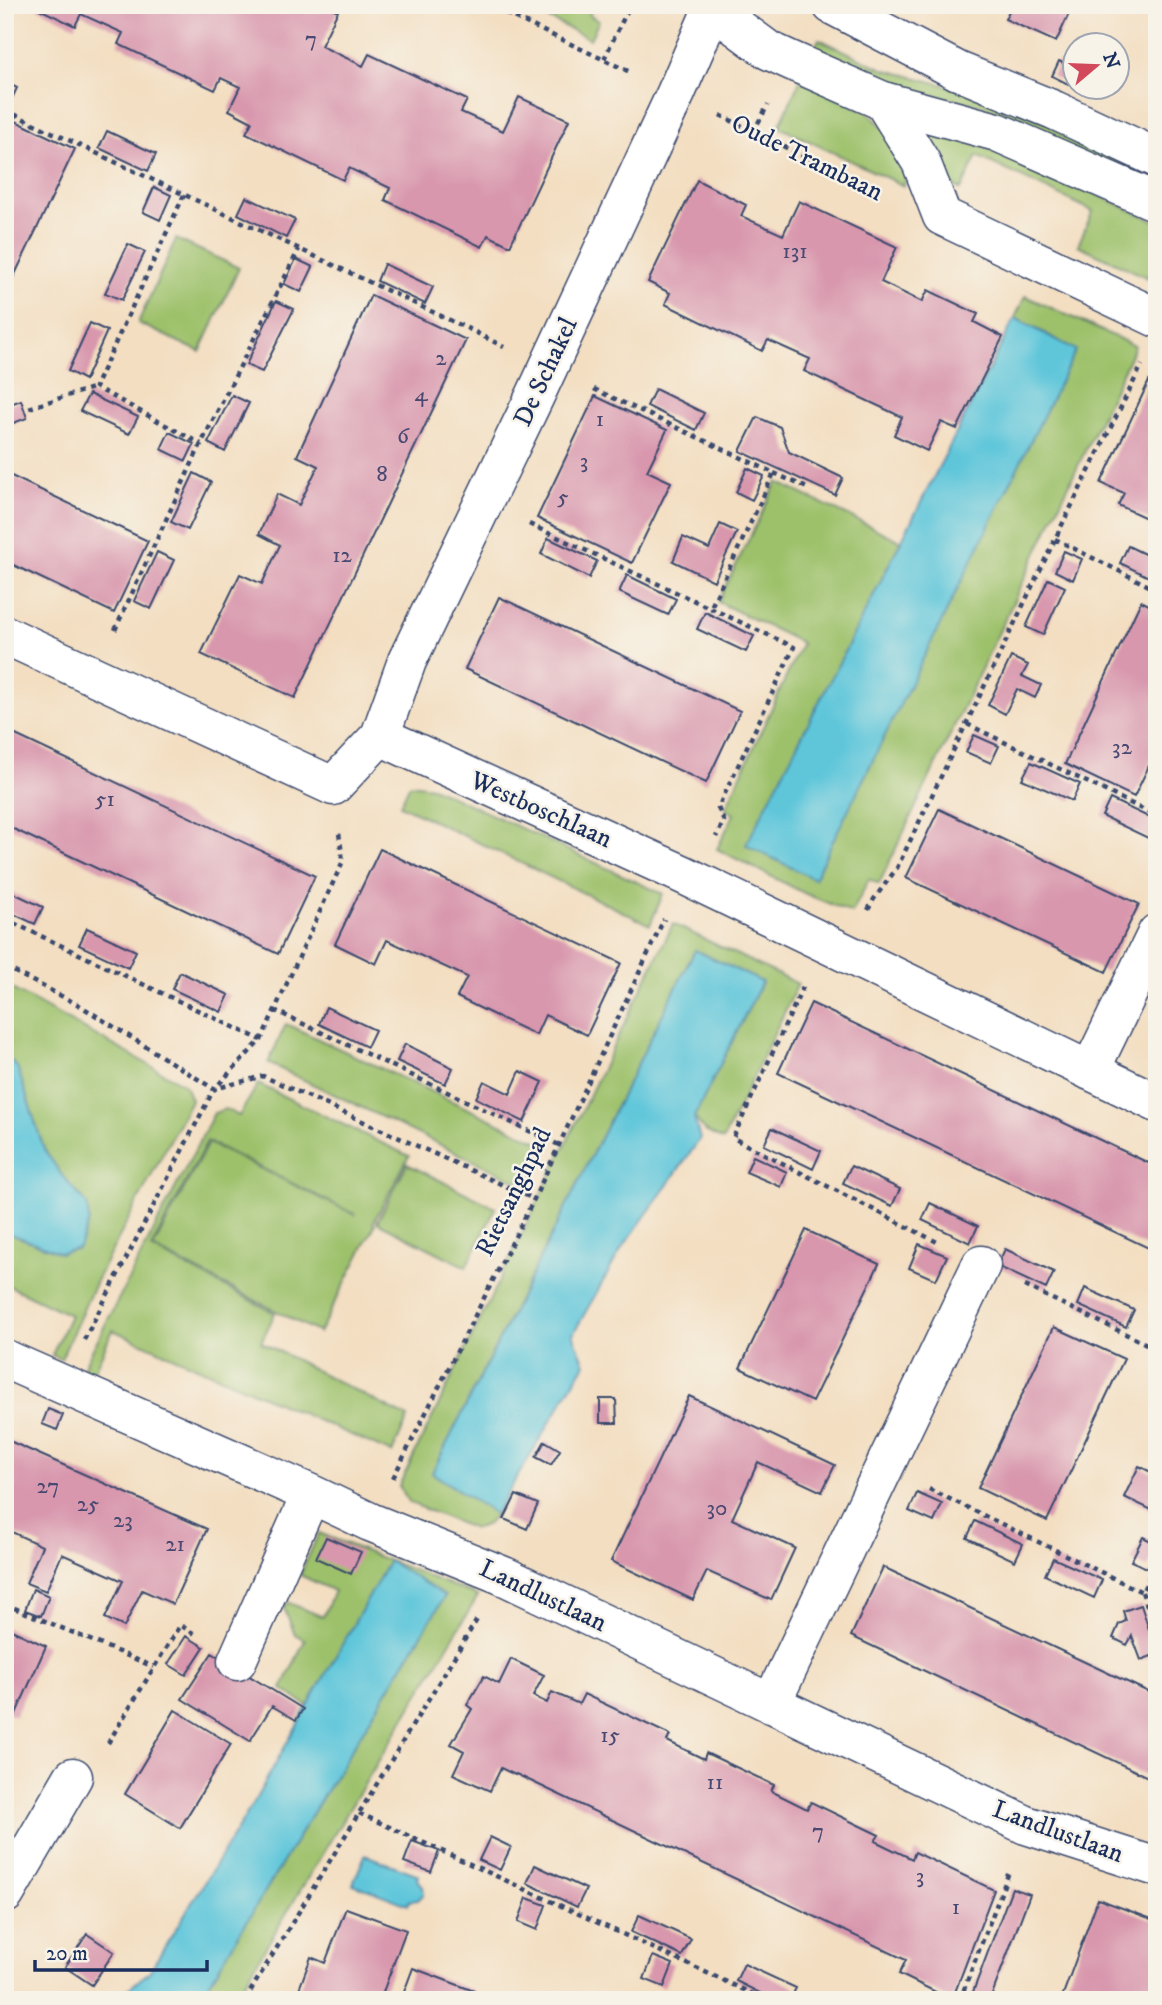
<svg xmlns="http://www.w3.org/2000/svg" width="1162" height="2005" viewBox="0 0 1162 2005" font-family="'IM FELL DW Pica',serif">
<rect width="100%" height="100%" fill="#f7f3e8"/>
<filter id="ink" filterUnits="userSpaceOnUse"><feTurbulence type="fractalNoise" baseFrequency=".0143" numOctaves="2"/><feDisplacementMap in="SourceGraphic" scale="14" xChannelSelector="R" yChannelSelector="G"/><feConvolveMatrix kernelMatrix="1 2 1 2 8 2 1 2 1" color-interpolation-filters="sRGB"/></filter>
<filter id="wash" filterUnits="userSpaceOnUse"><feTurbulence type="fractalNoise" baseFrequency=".00686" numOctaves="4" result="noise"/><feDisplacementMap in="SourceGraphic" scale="28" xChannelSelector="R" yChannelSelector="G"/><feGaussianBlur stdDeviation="1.57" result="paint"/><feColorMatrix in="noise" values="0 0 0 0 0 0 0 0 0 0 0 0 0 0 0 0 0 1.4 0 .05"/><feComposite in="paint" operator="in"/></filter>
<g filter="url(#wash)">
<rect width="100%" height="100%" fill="#f3dec1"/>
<!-- green -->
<path fill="#9dc16b" stroke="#5c7864" stroke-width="2" d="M521,5H594L589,15L599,21L590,39Z
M819,39L883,69L986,96L1157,172V190L981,105L876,84L811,54Z
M800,80L868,112L891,136L906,177L904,186L779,127Z
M928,132L1000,150L1157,222V266L1154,265L1148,278L1078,245L1093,211L977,156L961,190L944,181Z
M176,239L239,268L200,352L138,323Z
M1025,296L1135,346L879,884L869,879L852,913L806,894L717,849L734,814L725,809L802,643L718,602L777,482L901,541L747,845L814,879L1058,340L1015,318Z
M410,784L432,787L663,894L650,925L400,805Z
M673,924L798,984L723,1140L705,1131L694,1117L762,982L695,950L432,1473L495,1514L488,1524L474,1529L410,1503L399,1486Z
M5,985L185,1085L191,1100L96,1281L61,1359L52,1355L70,1315L5,1284V1232L61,1253L87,1204L63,1177L44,1149L17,1067L5,1055Z
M286,1024L548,1146L529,1187L268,1063Z
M258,1084L409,1156L373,1223L375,1225L319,1333L153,1248L208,1143L356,1215L207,1141L151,1248L275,1313L261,1342L408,1418L392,1453L113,1330L93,1373L83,1368L214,1113L225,1109L239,1116Z
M407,1164L496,1208L466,1267L377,1222Z
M319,1533L478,1596L234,2000H199L445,1596L389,1562L308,1706L282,1689L305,1640L295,1634L284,1608L287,1602L323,1617L334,1591L300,1575Z"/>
<!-- water -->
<path fill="#5ec6da" stroke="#3c7a9c" stroke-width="2" d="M1015,318L1076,350L814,879L746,845Z
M695,950L762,982L694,1117L700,1139L621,1250L573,1334L585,1364L495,1514L432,1473Z
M5,1055L17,1067L44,1149L63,1177L87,1204L89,1221L79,1248L61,1253L5,1232Z
M389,1561L445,1596L199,2000H115L149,1972L254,1802Z
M365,1855L419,1875L418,1880L423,1886L424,1894L418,1900L409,1901L408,1905L353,1884Z"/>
<g id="blocks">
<!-- building -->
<path fill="#d897ad" d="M31,5H326L338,11L321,46L363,66L369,54L467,100L461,112L503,131L519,97L569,120L510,246L488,235L482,247L385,200L390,188L349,168L343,180L246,133L252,122L229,110L240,87L221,78L215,90L118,44L123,33L81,14L75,26Z
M1012,5H1073L1056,42L1005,19Z
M1059,61L1074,68V87L1052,76Z
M5,82L17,88L9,105L5,103Z
M5,116L75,149L5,295Z
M107,131L156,154L148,171L99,148Z
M697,180L746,205L741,216L783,235L799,201L897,247L881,282L922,302L928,290L978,314L974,322L1003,337L957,429L941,422L927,451L894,435L902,417L804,371L810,359L768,340L762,351L665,304L670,293L648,282Z
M154,187L171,195L160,220L143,212Z
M246,197L295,220L286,238L238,214Z
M128,244L145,252L122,300L105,293Z
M296,259L313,267L301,292L284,284Z
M384,264L433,287L425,304L377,281Z
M371,295L466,340L295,698L201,654L240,574L262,584L280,545L259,534L277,494L299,505L318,466L297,456Z
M276,301L294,309L262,372L246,365Z
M90,323L107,331L85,380L68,371Z
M1149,381L1157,384V523L1118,505L1124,493L1101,483Z
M655,389L704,413L696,430L647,406Z
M89,394L138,417L129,434L80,411Z
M232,395L249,403L225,452L208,443Z
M595,396L667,430L647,471L671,482L632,563L537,518Z
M21,400L27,418L5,426V406Z
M757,417L780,427L789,452L843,478L835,495L740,451Z
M169,432L194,444L186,461L161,449Z
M747,468L764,476L752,500L736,492Z
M5,473L148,541L114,613L5,561Z
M194,473L211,482L188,530L171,522Z
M720,524L737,532L714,581L673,561L683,537L709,549Z
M548,538L597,561L589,578L541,554Z
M1128,546L1157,560V581L1120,563Z
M1064,551L1082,559L1073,580L1055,571Z
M157,552L174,560L151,609L134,601Z
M627,575L676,599L668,615L619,592Z
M1048,579L1065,587L1043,635L1026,627Z
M499,597L740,711L706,783L465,669Z
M1141,601L1157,609V749L1134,797L1065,764Z
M705,612L754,636L746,652L697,629Z
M1011,657L1028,665L1022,676L1041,685L1035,698L1017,689L1005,714L988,705Z
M5,730L315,876L278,954L5,825Z
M974,735L999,746L991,763L966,752Z
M1031,762L1080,784L1072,801L1022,779Z
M1110,799L1157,821L1150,839L1102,816Z
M939,809L1139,904L1106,972L906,878Z
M380,849L621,963L587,1035L545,1015L536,1035L496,1016L457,997L467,977L387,940L376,964L335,944Z
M5,889L43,907L35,924L5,910Z
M87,928L136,951L128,968L79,945Z
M180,972L229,995L221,1012L172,989Z
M811,1003L1157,1167V1252L778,1073Z
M326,1007L375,1030L367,1047L319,1024Z
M405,1044L453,1068L445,1084L397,1061Z
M520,1071L543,1082L524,1122L476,1098L484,1081L510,1094Z
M772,1128L821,1151L813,1169L764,1145Z
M753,1156L787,1172L781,1187L746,1172Z
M851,1166L900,1189L892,1206L843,1183Z
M930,1203L978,1226L970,1243L922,1220Z
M806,1230L879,1264L812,1402L740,1368Z
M919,1244L947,1256L936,1280L909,1268Z
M1005,1249L1054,1272L1046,1289L997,1266Z
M1085,1288L1134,1310L1126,1327L1078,1305Z
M1054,1327L1124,1359L1047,1521L978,1488Z
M689,1396L835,1465L822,1492L758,1462L732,1519L795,1548L771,1600L707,1571L693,1600L611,1561Z
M600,1399H616L617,1423H600Z
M48,1409L63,1415L57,1430L42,1424Z
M5,1439L207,1529L173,1604L142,1590L124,1627L105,1618L123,1581L62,1554L46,1591L26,1583L42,1546L12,1532L5,1547Z
M545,1441L560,1450L551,1465L536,1457Z
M1139,1466L1157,1475V1506L1154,1511L1124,1497Z
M917,1493L942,1504L934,1522L909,1511Z
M516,1495L538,1504L527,1529L504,1519Z
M975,1521L1023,1544L1015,1561L967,1538Z
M326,1537L361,1552L351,1574L316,1558Z
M1143,1537L1157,1544V1548L1147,1568L1131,1561Z
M1053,1558L1102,1580L1094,1598L1045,1575Z
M883,1567L1157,1696V1774L1154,1780L851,1636Z
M33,1589L49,1596L41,1616L25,1610Z
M1141,1605L1157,1654L1141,1660L1132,1636L1127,1645L1113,1638L1119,1624L1126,1621L1123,1611Z
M5,1627L46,1646L15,1716L8,1713L5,1719Z
M186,1636L204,1647L186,1675L168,1664Z
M212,1653L303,1709L296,1720L272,1706L250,1741L182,1699Z
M511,1659L544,1675L533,1696L547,1703L552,1692L579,1704L584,1694L670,1735L667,1741L704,1759L706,1753L774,1785L771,1791L807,1809L811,1802L879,1835L875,1841L912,1859L915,1852L994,1890L952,2000L899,1974L906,1960L516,1774L515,1775L501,1768L490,1791L453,1774L464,1751L451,1744L472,1709L467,1705L484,1676L499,1684Z
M175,1710L231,1744L180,1828L125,1794Z
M490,1837L511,1847L500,1870L479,1860Z
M412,1841L439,1851L431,1872L404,1862Z
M535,1865L586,1889L577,1907L527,1883Z
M1012,1888L1030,1894L990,2000H970Z
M527,1898L546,1905L537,1930L518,1922Z
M1098,1899L1157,1921V1978L1148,2000H1061Z
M346,1908L406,1930L380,2000H295L311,1957L325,1963Z
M639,1915L691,1939L682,1956L631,1932Z
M87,1934L114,1952L92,1985L65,1967Z
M653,1956L673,1964L664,1987L644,1979Z
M744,1964L796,1988L790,2000H774L736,1981Z
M413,1968L474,1991L473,1996L483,2000H401Z"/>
</g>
</g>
<g filter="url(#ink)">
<use href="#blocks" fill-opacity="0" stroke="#3b496d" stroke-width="2"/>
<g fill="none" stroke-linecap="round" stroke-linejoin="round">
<defs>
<path id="street" d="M883,101L921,162L942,216L1157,318
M5,635L333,786L380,736L684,875L1157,1103
M380,736L407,661L535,396L676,93L714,5
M1090,1071L1157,933
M5,1359L311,1494L370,1522L504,1576L1026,1825L1157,1867
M237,1661L311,1494
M771,1704L981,1265
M5,1894L73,1777"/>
<path id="secondary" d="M707,5L768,50L792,61L883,101L997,132L1157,202
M832,5L958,71L1054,110L1157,158"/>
</defs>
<!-- street casing -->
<use href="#street" stroke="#3b496d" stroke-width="41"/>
<!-- secondary casing -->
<use href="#secondary" stroke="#3b496d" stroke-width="41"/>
<!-- path -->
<path stroke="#3b496d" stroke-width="4.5" stroke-dasharray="5 5" stroke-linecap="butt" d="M488,5L630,72
M604,59L630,5
M5,110L473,331L504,347
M720,115L878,193
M753,132L768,105
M184,195L95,387L201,444
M594,389L774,473L711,607
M29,408L95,387
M774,473L807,488
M529,524L794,647L718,808L724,821L716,837
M1055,539L1157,590
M115,630L201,444L299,249
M967,724L1157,816
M868,910L874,899L897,868L1055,539L1142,365
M5,919L261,1040
M5,967L79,1005L214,1089L263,1076L534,1199
M803,987L733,1138L939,1243
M274,1010L559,1145
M1025,1286L1157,1349
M84,1340L214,1089L261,1040L343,861L339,833
M393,1478L534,1199L664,919
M929,1489L1142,1592L1157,1562
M1142,1592L1157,1632
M5,1604L154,1667
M108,1743L180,1625L195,1634
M359,1813L766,2000
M245,2000L478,1618
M960,2000L1009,1872"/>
<!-- street -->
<use href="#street" stroke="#fff" stroke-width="38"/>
<!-- secondary -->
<use href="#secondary" stroke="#fff" stroke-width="38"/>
</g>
</g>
<g text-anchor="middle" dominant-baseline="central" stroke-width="5" stroke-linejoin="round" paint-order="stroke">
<!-- number labels -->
<g font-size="23" fill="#4a4972">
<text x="311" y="39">7</text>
<text x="795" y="251">131</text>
<text x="441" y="358">2</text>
<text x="421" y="394">4</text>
<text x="600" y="419">1</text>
<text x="403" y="436">6</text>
<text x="584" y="461">3</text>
<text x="382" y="474">8</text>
<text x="563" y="497">5</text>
<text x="342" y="555">12</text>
<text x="1122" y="747">32</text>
<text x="105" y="799">51</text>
<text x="48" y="1486">27</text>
<text x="88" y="1504">25</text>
<text x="717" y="1508">30</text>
<text x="123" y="1520">23</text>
<text x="175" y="1544">21</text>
<text x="610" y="1735">15</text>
<text x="715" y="1782">11</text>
<text x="818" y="1831">7</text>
<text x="920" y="1876">3</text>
<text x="956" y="1907">1</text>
</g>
<!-- street labels -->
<g font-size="26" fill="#1b2f5e" stroke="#f7f3e8">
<text transform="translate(807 158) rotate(26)">Oude Trambaan</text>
<text transform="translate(546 372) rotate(-65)">De Schakel</text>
<text transform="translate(541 810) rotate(24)">Westboschlaan</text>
<text transform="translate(514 1192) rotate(-64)">Rietsanghpad</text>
<text transform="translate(543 1596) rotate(25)">Landlustlaan</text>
<text transform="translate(1058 1832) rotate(20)">Landlustlaan</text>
</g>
</g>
<!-- margin -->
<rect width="1162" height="2005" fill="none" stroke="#f7f3e8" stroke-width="28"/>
<!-- north arrow -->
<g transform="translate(1096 66) rotate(71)"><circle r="33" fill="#f7f3e8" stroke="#9fa5b1" stroke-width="2"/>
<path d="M0-5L12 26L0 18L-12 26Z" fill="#d1495b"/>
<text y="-10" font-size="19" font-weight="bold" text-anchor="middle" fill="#1b2f5e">N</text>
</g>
<!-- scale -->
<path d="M35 1960v10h172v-10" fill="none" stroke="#1b2f5e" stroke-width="3.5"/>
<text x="46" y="1960" font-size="21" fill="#1b2f5e" stroke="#f7f3e8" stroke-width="5" paint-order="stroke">20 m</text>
</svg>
